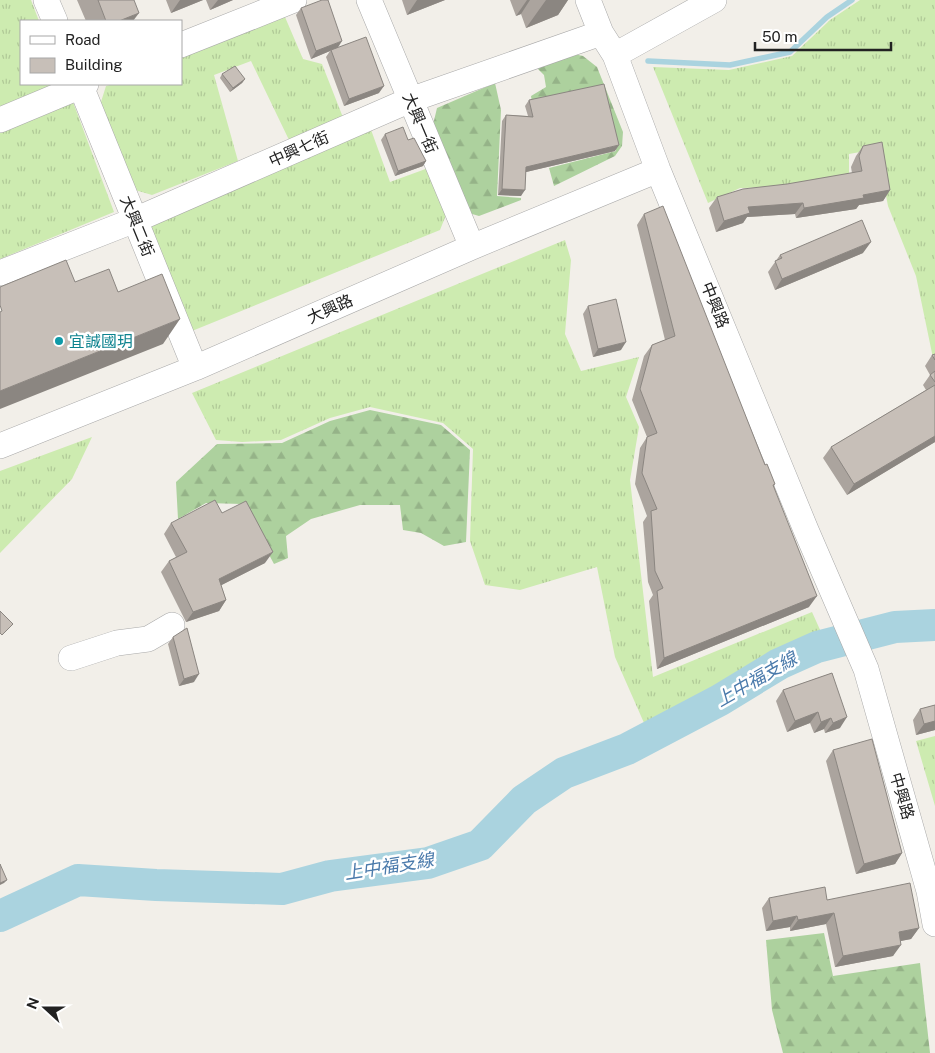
<svg xmlns="http://www.w3.org/2000/svg" width="935" height="1053" viewBox="0 0 935 1053" font-family="'Public Sans','Noto Sans TC',sans-serif">
<defs>
<pattern id="grass-tufts" width="24" height="20" patternUnits="userSpaceOnUse" patternTransform="scale(1.25)"><rect width="24" height="20" fill="#cdebb0"/><path d="M3 7l-1-3M5 7V3M7 7l1-3M15 17l-1-3M17 17v-4M19 17l1-3" fill="none" stroke="#b0c997"/></pattern>
<pattern id="forest-firs" width="22" height="20" patternUnits="userSpaceOnUse" patternTransform="scale(1.25)"><rect width="22" height="20" fill="#add19e"/><path d="M5 1l3.5 6h-7zM16 11l3.5 6h-7z" fill="#95b388"/></pattern>
</defs>
<rect width="100%" height="100%" fill="#f2efe9"/>
<!-- grass -->
<path fill="url(#grass-tufts)" d="M0,0H31L39,21H21V84H56L0,107Z
M860,0H935V357L933,358L916,276L888,206L877,149L849,154V177L786,187L740,188L708,203L653,67L729,70L792,56L830,20Z
M285,17L303,59L322,64L344,120L289,140L251,61L214,75L238,161L152,195L135,190L100,105L106,86L113,84H181V57Z
M73,102L114,212L0,259V131Z
M370,127L390,182L431,167L448,210L440,230L192,331L144,221Z
M565,240L571,260L565,334L581,371L639,357L626,397L639,427L630,480L653,677L812,612L821,632L807,635L685,713L648,732L615,657L597,567L520,590L485,585L470,541L473,449L443,423L370,407L330,418L281,440L242,442L216,440L192,393Z
M92,437L72,479L0,553V471Z
M935,736V806L916,741Z"/>
<!-- forest -->
<path fill="url(#forest-firs)" d="M574,54L583,56L597,67L623,132L622,146L615,156L554,186L549,168L616,151L601,89L532,103L531,96L546,87L544,75L537,68Z
M495,83L501,110L497,196L521,198V200L479,216L462,211L432,129L437,108Z
M370,410L441,425L470,450L466,542L444,546L421,533L403,530L400,505H360L311,519L286,536L288,558L274,564L242,504L206,503L178,519L176,482L217,444L282,443L330,421Z
M824,933L833,976L920,963L930,1053H783L772,1010L766,940Z"/>
<g fill="none" stroke-linecap="round" stroke-linejoin="round">
<!-- stream -->
<path stroke="#aad3df" stroke-width="5.5" d="M648,61L730,65L790,52L827,17L852,0"/>
<!-- river -->
<path stroke="#aad3df" stroke-width="32" d="M0,916L78,880L156,885L282,889L330,876L428,863L480,845L524,800L564,773L627,749L720,700L779,664L817,647L895,627L935,625"/>
<defs>
<path id="minor" d="M46,0L55,21
M369,0L472,247
M588,0L601,33L615,55L658,170L806,530L866,669L929,891L935,924
M181,45L294,0
M615,55L714,0
M80,84L195,368
M0,120L86,84
M0,273L135,220L410,100L601,33
M0,446L195,368L472,247L658,170
M71,658L117,643L148,639L172,625"/>
</defs>
<!-- minor casing -->
<use href="#minor" stroke="#a9a9a9" stroke-width="26"/>
<!-- minor -->
<use href="#minor" stroke="#fff" stroke-width="25"/>
</g>
<!-- wall -->
<path fill="#aba49e" d="M77,0H134L133,21H86Z
M166,0H203L171,13Z
M206,0H233L210,10Z
M402,0H445L407,15Z
M510,0H568L558,15L526,28L521,14L516,16Z
M301,8L338,48L379,93L344,106L326,57L330,51L311,59L296,15Z
M222,74L245,79L242,83L230,92L220,78Z
M529,100L615,151L526,172L521,196L498,195L502,121L506,115L528,116L525,106Z
M385,134L408,140L426,161L423,166L395,176L381,140Z
M863,146L890,190L883,201L859,205L856,209L796,218L795,214L747,217L743,223L716,232L709,208L717,197L852,173L851,167L856,156Z
M644,214L765,465L775,484L774,486L809,607L657,669L649,601L653,595L648,582L643,522L647,516L635,484L640,448L647,437L632,400L644,356L652,345L665,340L637,225Z
M863,253L775,290L768,272L780,255Z
M588,306L621,350L593,357L583,314Z
M935,354V442L847,495L823,458L831,447L926,390L923,385L930,375L925,366L932,355Z
M222,513L265,563L221,585L226,600L219,611L186,622L161,572L169,561L176,557L164,534L171,523Z
M173,637L194,682L179,686L168,644Z
M832,673L840,728L825,733L824,729L814,733L810,723L787,732L776,701L783,690Z
M935,705V730L916,735L913,720L920,709Z
M833,750L902,853L895,864L856,874L826,761Z
M769,898L827,900L919,928L911,939L900,941L893,956L835,967L826,924L790,931V927L766,931L762,908Z"/>
<!-- shaded-wall -->
<path fill="#8b8681" d="M180,0H203L171,13Z
M218,0H233L210,10Z
M417,0H445L407,15Z
M527,0H530L521,14L516,16Z
M546,0H568L558,15L526,28Z
M139,13L133,21H119Z
M342,41L337,49L331,50L330,51L311,59L316,51Z
M245,79L242,83L230,92L233,88Z
M384,86L379,93L344,106L349,99Z
M619,145L615,151L522,173L526,167Z
M426,161L423,166L395,176L398,171Z
M502,189L525,190L521,196L498,195Z
M890,190L883,201L859,205L856,209L796,218L804,208L863,195Z
M803,203L795,214L747,217L743,223L716,232L724,221L748,207Z
M871,242L863,253L775,290L782,279Z
M180,319L163,344L0,409V391Z
M626,342L621,350L593,357L598,349Z
M935,436V442L847,495L854,484Z
M273,552L265,563L212,590L219,579Z
M817,596L809,607L657,669L664,658Z
M226,600L219,611L186,622L193,612Z
M199,674L194,682L179,686L184,679Z
M818,712L810,723L787,732L795,721Z
M847,717L840,728L825,733L833,723Z
M831,718L824,729L814,733L821,722Z
M935,721V730L916,735L924,724Z
M902,853L895,864L856,874L864,864Z
M7,880L4,883L0,885V883Z
M834,913L826,924L790,931L798,920Z
M797,916L790,927L766,931L773,921Z
M919,928L911,939L891,943L899,932Z
M901,945L893,956L835,967L843,956Z"/>
<!-- building -->
<path fill="#c7bfb8" stroke="#8b8681" d="M98,0H134L139,13L119,21H106Z
M322,0H328L342,41L316,51L301,8Z
M366,37L384,86L349,99L331,50Z
M235,66L245,79L233,88L222,74Z
M604,84L619,145L526,167L525,190L502,189L506,115L533,117L529,100Z
M403,127L408,140L414,138L426,161L398,171L385,134Z
M882,142L890,190L863,195L864,198L804,208L803,203L748,207L750,213L724,221L717,197L743,189L787,184L862,171L859,156L863,146Z
M663,206L765,465L767,464L775,484L773,485L817,596L664,658L657,591L663,588L655,571L651,511L657,509L642,473L647,437L657,433L640,389L652,345L675,336L644,214Z
M862,220L871,242L782,279L775,261L782,258L780,255Z
M66,260L75,282L109,269L118,292L162,274L180,319L0,391V312L2,311L0,305V287Z
M616,299L626,342L598,349L588,306Z
M935,354V360L932,355Z
M935,371V382L930,375Z
M935,385V436L854,484L831,447Z
M215,500L222,513L246,501L273,552L219,579L226,600L193,612L169,561L187,552L171,523Z
M0,611L13,624L2,635L0,633Z
M187,628L199,674L184,679L173,637Z
M832,673L847,717L833,723L831,718L821,722L818,712L795,721L783,690Z
M935,705V721L924,724L920,709Z
M872,739L902,853L864,864L833,750Z
M0,864L7,880L0,883Z
M910,883L919,928L899,932L901,945L843,956L834,913L798,920L797,916L773,921L769,898L825,887L827,900Z"/>
<!-- markers -->
<circle fill="#0f9aa8" stroke="#fff" stroke-width="2" cx="59" cy="341" r="5"/>
<g text-anchor="middle" dominant-baseline="central" stroke-width="5" stroke-linejoin="round" paint-order="stroke">
<!-- street labels -->
<g font-size="16" fill="#222" stroke="#fff">
<text transform="translate(420 123) rotate(67)">大興一街</text>
<text transform="translate(299 149) rotate(-24)">中興七街</text>
<text transform="translate(137 226) rotate(68)">大興二街</text>
<text transform="translate(715 305) rotate(68)">中興路</text>
<text transform="translate(330 309) rotate(-24)">大興路</text>
<text transform="translate(902 796) rotate(74)">中興路</text>
</g>
<!-- culture labels -->
<g font-size="16" fill="#0d838f" stroke="#fff" text-anchor="start">
<text x="69" y="341">宜誠國玥</text>
</g>
<!-- water labels -->
<g font-size="18" font-style="italic" fill="#4a7aab" stroke="#fff">
<text transform="translate(756 679) rotate(-30)">上中福支線</text>
<text transform="translate(389 866) rotate(-9)">上中福支線</text>
</g>
</g>
<!-- legend -->
<rect x="20" y="20" width="162" height="65" fill="#ffffff" stroke="#a7a7a7"/>
<rect x="30" y="36" width="25" height="8" fill="#ffffff" stroke="#a7a7a7"/>
<text x="65" y="45" font-size="15" fill="#222222">Road</text>
<rect x="30" y="58" width="25" height="15" fill="#c7bfb8" stroke="#a7a7a7"/>
<text x="65" y="70" font-size="15" fill="#222222">Building</text>
<!-- north arrow -->
<g transform="translate(45 1008) rotate(291)" stroke="#ffffff" stroke-width="4" paint-order="stroke">
<path d="M0-4L9 19L0 12L-9 19Z" fill="#222222"/>
<text y="-8" font-size="14" font-weight="bold" text-anchor="middle" fill="#222222">N</text>
</g>
<!-- scale -->
<path d="M755 42v8h136v-8" fill="none" stroke="#222222" stroke-width="2.5"/>
<text x="762" y="42" font-size="15" fill="#222222" stroke="#ffffff" stroke-width="4" paint-order="stroke">50 m</text>
</svg>
